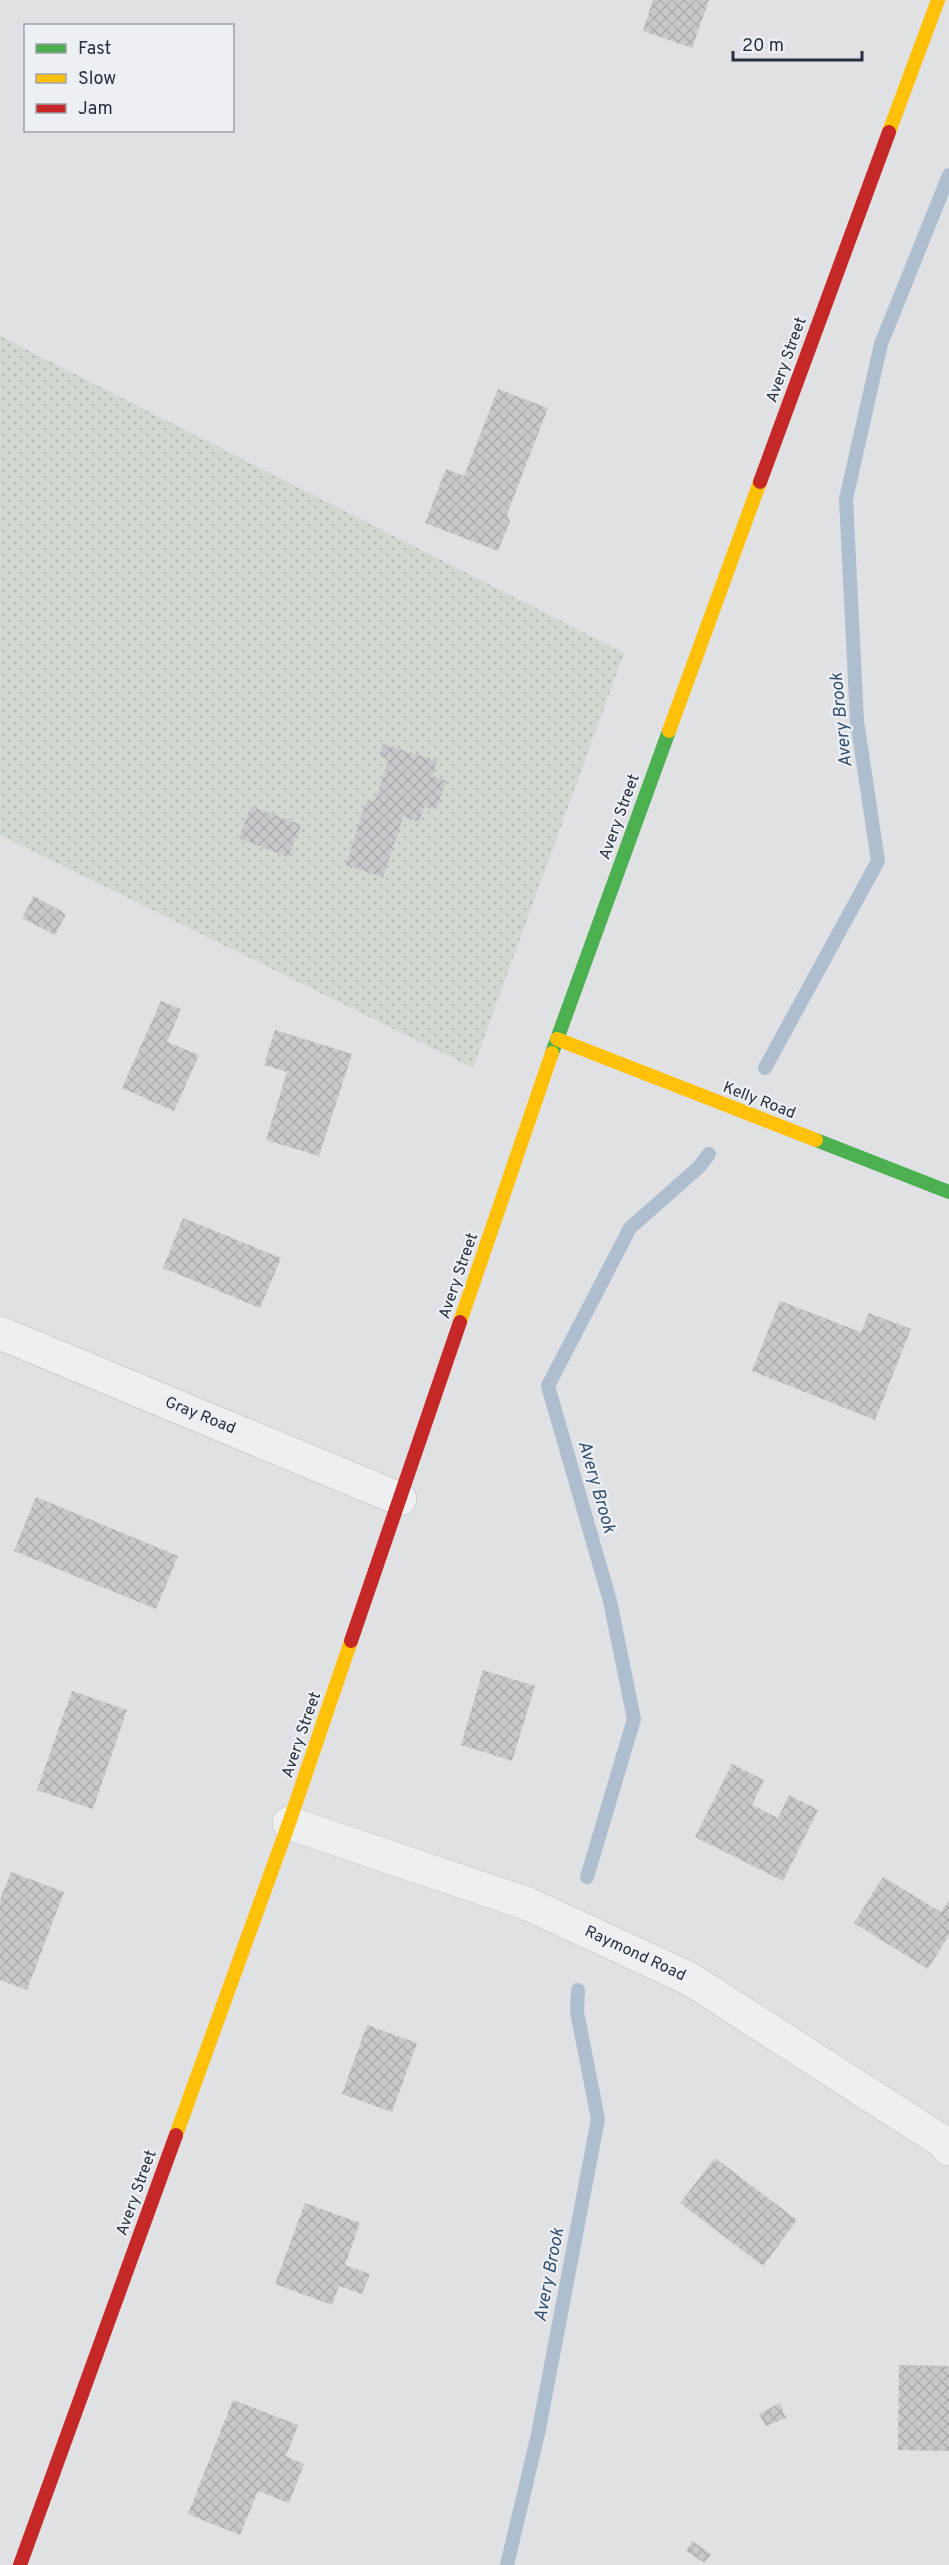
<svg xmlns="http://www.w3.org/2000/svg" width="949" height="2565" viewBox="0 0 949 2565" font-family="Overpass,sans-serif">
<defs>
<pattern id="grass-dots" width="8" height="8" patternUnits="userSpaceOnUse" patternTransform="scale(1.5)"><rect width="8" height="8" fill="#d0d8cf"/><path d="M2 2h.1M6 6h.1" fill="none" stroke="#b3bab3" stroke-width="1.8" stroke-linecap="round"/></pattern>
<pattern id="building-cross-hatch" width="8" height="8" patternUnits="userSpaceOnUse" patternTransform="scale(1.5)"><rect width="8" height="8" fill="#c7c9cc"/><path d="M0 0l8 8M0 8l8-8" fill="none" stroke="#abadb0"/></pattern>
</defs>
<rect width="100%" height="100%" fill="#dfe1e4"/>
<!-- grass -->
<path fill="url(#grass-dots)" d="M0,336L624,653L473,1068L0,835Z"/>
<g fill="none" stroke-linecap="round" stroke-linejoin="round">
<!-- stream -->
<path stroke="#aebece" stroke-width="14" d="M765,1068L878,861L857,721L846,499L881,344L949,175
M587,1877L634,1719L610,1601L548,1386L630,1228L699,1167L709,1154
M507,2565L538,2434L598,2119L577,2012L578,1990"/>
</g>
<!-- building -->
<path fill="url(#building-cross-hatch)" d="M653,0H709L692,48L643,31Z
M498,389L548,408L507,514L510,521L498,551L425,523L446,469L464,476Z
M383,744L437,761L432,776L446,781L436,810L424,806L419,822L403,816L383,877L346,865L366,802L375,801L389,759L379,756Z
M251,806L301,825L288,857L239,838Z
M34,896L66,914L55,935L22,918Z
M161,1001L181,1009L167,1042L199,1055L174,1111L122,1088Z
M275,1030L352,1054L319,1156L266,1140L287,1072L264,1065Z
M183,1218L281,1258L260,1308L163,1268Z
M780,1301L861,1332L869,1313L911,1329L875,1420L752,1371Z
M36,1497L178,1556L156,1609L14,1551Z
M483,1670L535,1686L512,1761L461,1745Z
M72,1691L127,1710L93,1809L37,1790Z
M732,1764L764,1780L752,1805L778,1818L789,1795L818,1810L783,1881L695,1837Z
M11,1872L64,1892L27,1990L0,1980V1900Z
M883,1877L941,1912L949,1900V1935L928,1969L854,1923Z
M367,2025L417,2043L392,2112L342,2094Z
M715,2158L797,2220L763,2266L680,2203Z
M305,2203L360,2223L345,2265L370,2274L362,2294L339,2286L332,2305L275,2284Z
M899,2365L949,2366V2451L898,2450Z
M233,2400L298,2425L286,2456L304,2464L289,2503L258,2491L240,2535L188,2514Z
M780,2403L786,2418L766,2426L759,2414Z
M692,2541L711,2554L705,2563L686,2551Z"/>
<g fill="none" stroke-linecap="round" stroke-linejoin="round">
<defs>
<path id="street" d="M0,1333L400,1499
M289,1823L528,1904L690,1979L943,2142L949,2149"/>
</defs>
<!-- street casing -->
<use href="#street" stroke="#bdbfc2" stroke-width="34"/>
<!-- street -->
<use href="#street" stroke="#eeeff1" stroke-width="33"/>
<!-- fast -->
<path stroke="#4caf50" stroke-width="14" d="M552,1053L669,731
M816,1140L949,1192"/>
<!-- slow -->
<path stroke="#ffc107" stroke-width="14" d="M889,132L938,0
M669,731L760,482
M557,1039L816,1140
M460,1322L552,1053
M176,2135L289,1823L351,1641"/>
<!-- jam -->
<path stroke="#c62828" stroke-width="14" d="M760,482L889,132
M351,1641L460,1322
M20,2565L176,2135"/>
</g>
<g text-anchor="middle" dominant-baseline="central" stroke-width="4.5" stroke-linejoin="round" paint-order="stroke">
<!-- street labels -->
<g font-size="16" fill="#272f3c" stroke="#eceff4">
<text transform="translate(787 360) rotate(-70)">Avery Street</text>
<text transform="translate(620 817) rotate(-70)">Avery Street</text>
<text transform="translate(759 1101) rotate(21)">Kelly Road</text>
<text transform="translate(459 1276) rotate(-71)">Avery Street</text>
<text transform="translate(200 1416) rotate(22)">Gray Road</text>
<text transform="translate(302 1735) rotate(-71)">Avery Street</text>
<text transform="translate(635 1954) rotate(25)">Raymond Road</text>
<text transform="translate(137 2193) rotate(-70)">Avery Street</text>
</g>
<!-- water labels -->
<g font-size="18" font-style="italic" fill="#334f6e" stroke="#eceff4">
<text transform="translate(842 720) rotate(-96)">Avery Brook</text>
<text transform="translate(596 1487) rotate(74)">Avery Brook</text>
<text transform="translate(550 2275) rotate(-79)">Avery Brook</text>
</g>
</g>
<!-- legend -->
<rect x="24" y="24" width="210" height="108" fill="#eceff4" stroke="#9da2aa" stroke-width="1.5"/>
<rect x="36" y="44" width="30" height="9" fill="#4caf50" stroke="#9da2aa" stroke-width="1.5"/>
<text x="78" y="54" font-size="18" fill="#272f3c">Fast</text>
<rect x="36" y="74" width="30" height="9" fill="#ffc107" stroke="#9da2aa" stroke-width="1.5"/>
<text x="78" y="84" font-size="18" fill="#272f3c">Slow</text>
<rect x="36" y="104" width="30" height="9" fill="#c62828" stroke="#9da2aa" stroke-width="1.5"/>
<text x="78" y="114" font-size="18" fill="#272f3c">Jam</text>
<!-- scale -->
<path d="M733 51v9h129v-9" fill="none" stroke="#272f3c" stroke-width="3"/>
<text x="742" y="51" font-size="18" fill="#272f3c" stroke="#eceff4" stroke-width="4.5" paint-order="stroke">20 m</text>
</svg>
